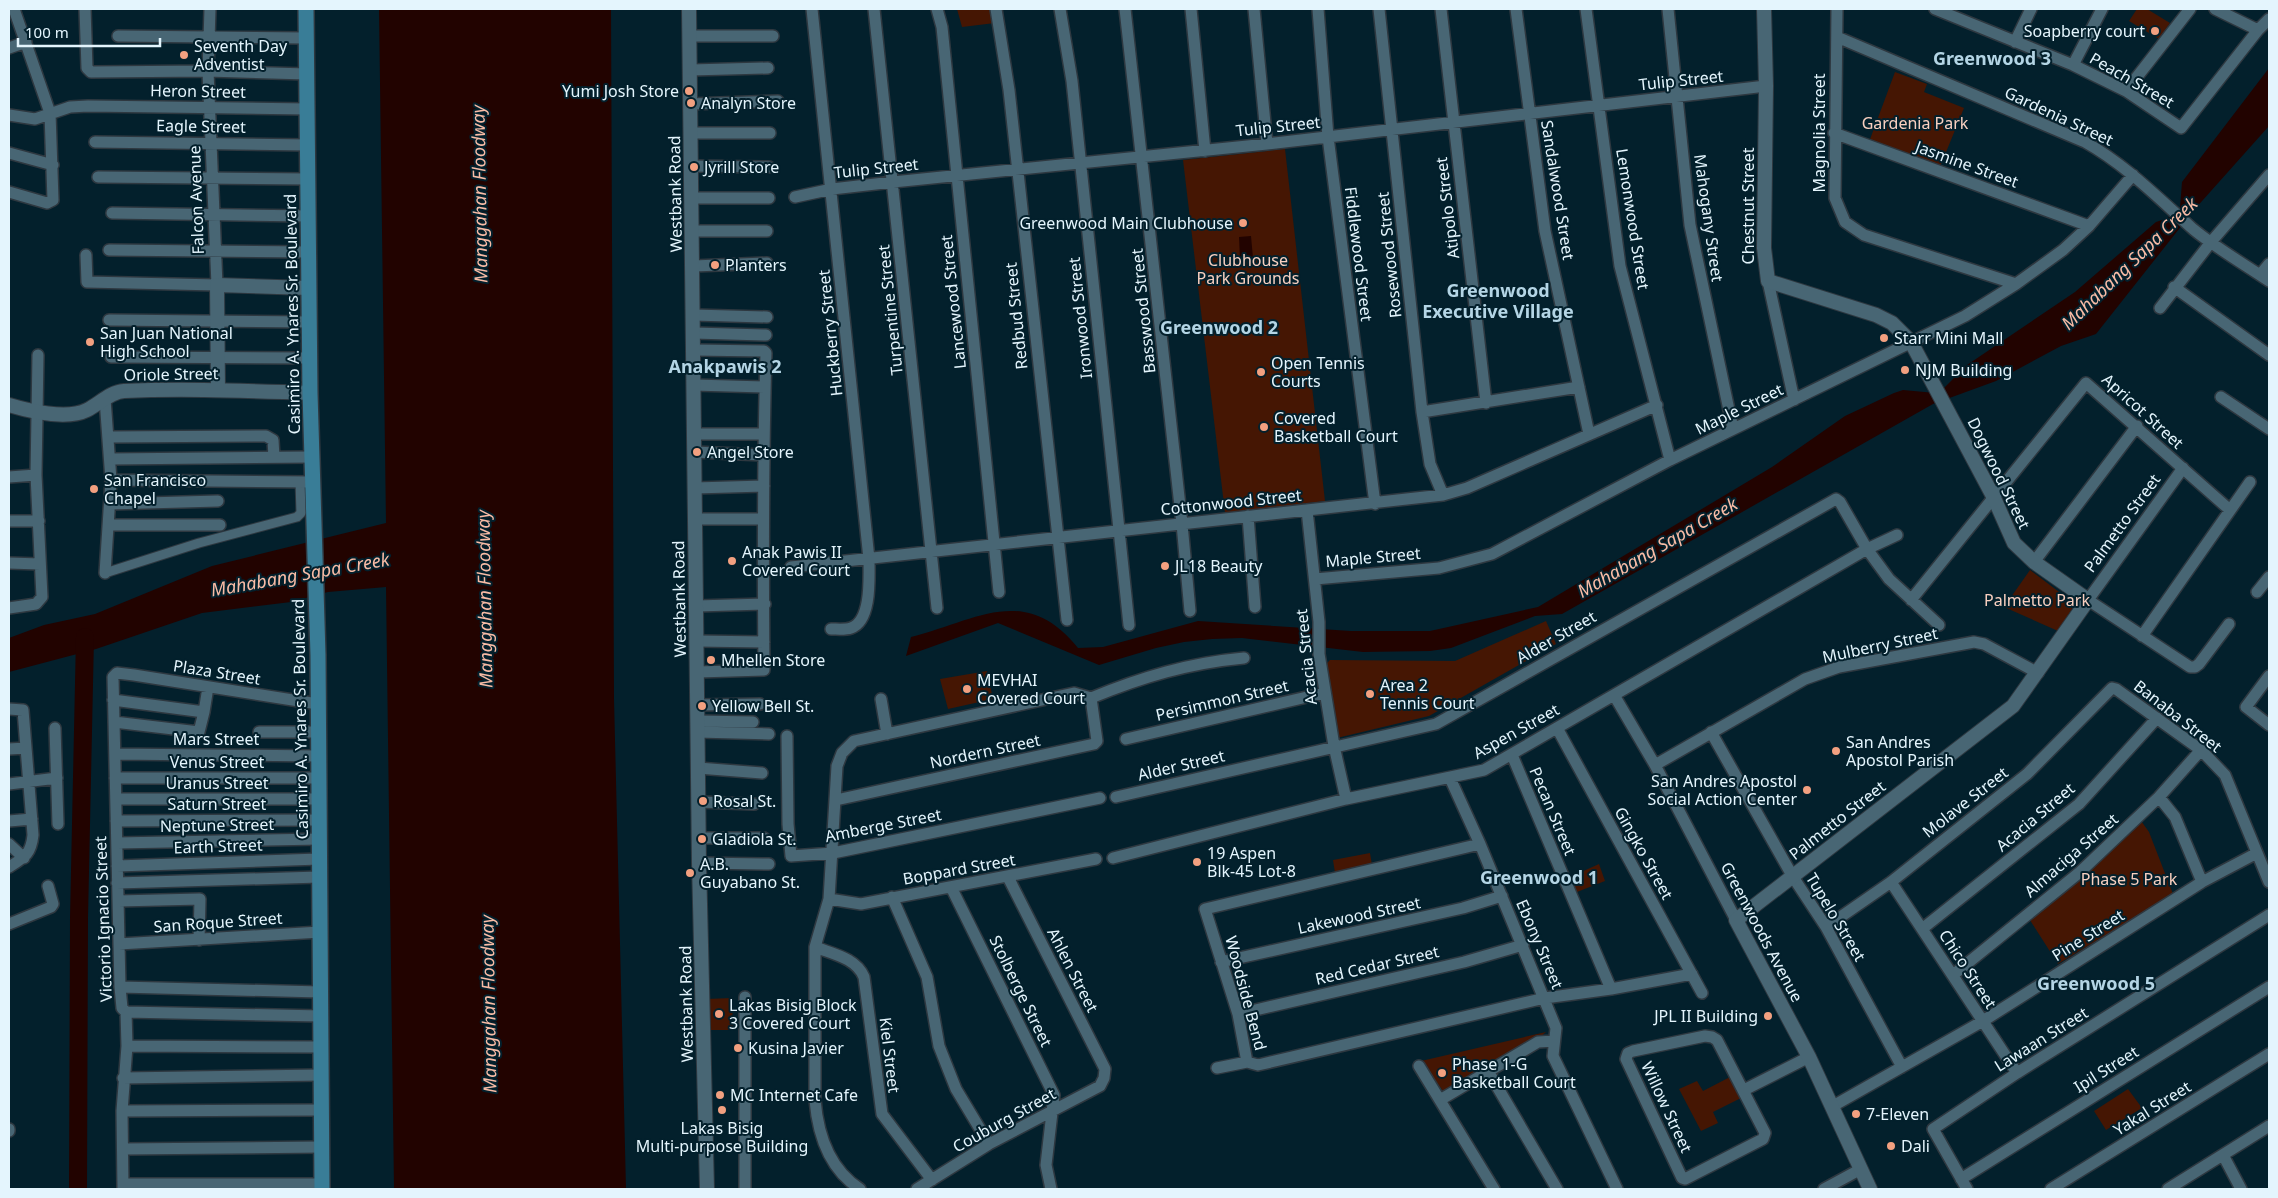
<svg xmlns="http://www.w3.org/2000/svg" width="2278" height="1198" viewBox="0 0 2278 1198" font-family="'Noto Sans',sans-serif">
<rect width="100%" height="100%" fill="#03202c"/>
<!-- green -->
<path fill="#451603" d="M957,9H991L995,23L962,27Z
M2137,9H2147L2170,23L2159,39L2129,21Z
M1895,72L1927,84L1924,92L1964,108L1940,167L1869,142Z
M1285,149L1325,501L1225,513L1183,160Z
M2030,570L2075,604L2058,631L2004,607Z
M1546,621L1556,644L1429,716L1337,738L1324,666L1330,660L1455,661Z
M987,671L993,699L948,709L940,679Z
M2139,818L2149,832L2173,894L2058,964L2028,917Z
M1370,853L1372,865L1335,873L1333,860Z
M1599,864L1605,881L1577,892L1570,877Z
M732,998L733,1030H707L706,999Z
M1546,1032L1536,1041L1443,1091L1421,1061Z
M1730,1077L1741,1098L1713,1112L1718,1123L1701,1131L1679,1089L1697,1081L1703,1091Z
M2128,1089L2142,1108L2106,1130L2094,1111Z"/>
<!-- water -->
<path fill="#220300" d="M379,9H611L614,699L626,1189H394L386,587L328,592L291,602L202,613L96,649L9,672V638L44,625L95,614L212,566L386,523Z
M2269,68V126L2194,210L2096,334L2061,346L1996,381L1933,404L1562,614L1535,616L1451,648L1430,651L1363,652L1242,638L1212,639L1184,642L1156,648L1099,665L998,623L906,656L911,637C975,621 1025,582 1078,648L1103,647L1198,621L1351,631H1430L1538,607L1772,467L1845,416L1894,393L1903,390L1935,393L1941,391L1967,365L2075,292L2156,222L2168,218L2180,208L2182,182Z
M1251,236L1253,258L1240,259L1239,237Z"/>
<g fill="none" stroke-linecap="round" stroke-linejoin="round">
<!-- river -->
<path stroke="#220300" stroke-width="18" d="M78,1189L79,918L85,637"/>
<defs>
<path id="pedestrian" d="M105,573L199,543L297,517L301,513L300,482"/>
<path id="minor" d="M85,9L87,68L91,72L208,71L307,74
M812,9L869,559C869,577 872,621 851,628C845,630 837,629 831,629
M874,9L937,608
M937,9L942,27L999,592
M996,9L1009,90L1067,620
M1060,9L1072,81L1129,625
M1125,9L1182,524L1190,611
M1191,9L1205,151
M1254,9L1267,144
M1318,9L1328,137L1375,504
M1379,9L1422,412L1430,464L1443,495
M1441,9L1486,403
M1516,9L1545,231L1589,434
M1586,9L1620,266L1670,460
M1668,9L1690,225L1733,429
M1837,9L1835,198L1845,222L1864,235L2016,284
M1935,9L2073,65L2126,91L2181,128L2258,30L2269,19
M2215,9L2258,30
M118,36L306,38
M690,36H773
M1837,37L2085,142C2126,165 2158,198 2193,229C2216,248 2244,264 2269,281
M2015,42L2031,9
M9,48L26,42
M2073,65L2102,9
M691,70L768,68
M2126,91L2190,9
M690,104L778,101
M9,115L35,119L70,107L88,106L307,109
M691,133H770
M1834,133L2089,226
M95,142L307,145
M9,153L53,165
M691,166L769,167
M98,177L308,179
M9,192L47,203L53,200L50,113L14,9
M795,197L832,189L893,182L1267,144L1766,86
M692,198H769
M112,213L308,216
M693,231H767
M109,250L309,252
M86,255L87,282L217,285L208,71L210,9
M694,266L767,263
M2260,275L2269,264
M1768,281L1794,400
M2174,287L2269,355
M2160,308L2211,242L2269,175
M694,315L767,317
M109,320L310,322
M694,333L766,335
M694,350L764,351L766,353C763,459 763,564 764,670L698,672
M111,357L310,358
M694,385L765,387
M2221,397L2269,429
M1422,412L1579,387
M693,434H763
M109,437L266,436L273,440L274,457
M694,452L763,455
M111,459L312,457
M2183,468L2088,600L2190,667H2195L2199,664L2229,624
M9,477L36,475
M111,480L313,482
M695,488L764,486
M110,504L218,501
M1307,510L1319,622V654L1334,746L1346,799
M1248,516L1255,607
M695,519H762
M9,521H39
M108,525H220
M2034,562L2137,426
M9,563L40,564
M791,567L1443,495L1467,488L1657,405
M105,573L111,480L105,399
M1315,579L1439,568L1492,554L1670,460L1965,316L2016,284L2063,250L2089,226L2133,175
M2257,592L2269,577
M1911,600L2086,383L2230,510
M697,606L765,604
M9,608L36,604L42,597L36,475L38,355
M2142,636L2250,482
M698,641L764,642
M2269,676L2246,707L2269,725
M1614,695L1655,765L1736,920
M1091,698C1142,677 1189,663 1244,658
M881,699L887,734
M113,700L204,712L208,687
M698,705L760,704
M9,709L23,710L33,835C31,854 25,857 9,867
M698,721L753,722
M114,722L199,732L204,712
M55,728L58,824
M1557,728L1702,993
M259,732H318
M698,732L769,734
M1711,732L1793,877L1826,927L1902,1067
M787,736L788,824L791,856L833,853L1100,798
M1126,739L1324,693
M9,749L26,748
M115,754L318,756
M1512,755L1611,989
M1655,765L1805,679L1839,667L1974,642L1984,644L2038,673
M698,768L762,773
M115,778H318
M1450,778L1480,844L1556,1028L1553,1056L1617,1189
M9,784L57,778
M1116,797L1436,724L1836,499L1840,502L1867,549L1889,579L1939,625
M2159,797L2175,817L2202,882
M116,799H319
M836,800L1094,744L1097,741L1091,698
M699,802L754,804
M9,821L32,819
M116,821L319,820
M699,838H764
M117,843L319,839
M9,844L24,858
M1480,844L1205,909L1238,1014L1247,1062L1258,1065L1545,998L1611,989L1692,974
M1113,858L1346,799L1484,770L1867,549L1897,535
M699,863L769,864
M117,866L319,859
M1891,882L2017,1073
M117,883L319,877
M951,887L1054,1095L1046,1165L1051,1189
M892,897L927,977L939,1046L956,1089L989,1144
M829,899L861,904L1096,859
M118,901L200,899L199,940
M9,924L51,907L53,904L48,886
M1826,927L1891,882L2027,774L2112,688L2116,689L2201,750L2225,775L2269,882
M1922,929L2079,804L2157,718
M119,944L320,932
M815,947C833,954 856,958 864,977L882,1114L932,1180
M1221,962L1463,908L1502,896
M1953,975L2080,872L2159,797L2201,750
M120,987L320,992
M745,997V1189
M126,1012L321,1016
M1238,1014L1464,962L1523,945
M1705,1036L1712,1037L1717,1040L1765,1133L1763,1139L1685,1179L1682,1178L1626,1059L1628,1053L1633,1051Z
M127,1046L321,1047
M1419,1066L1494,1189
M1217,1068L1247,1062
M1488,1071L1557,1189
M123,1078L321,1075
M1744,1090L1809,1057
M1440,1100L1538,1042L1554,1041
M1833,1106L1983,1021L2202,882L2257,853
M122,1111L321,1110
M9,1129V1131
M123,1149L322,1147
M2223,1155L2241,1189
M1961,1179L2269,987
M123,1184H322
M123,1189L122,1111L127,1046L126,1012L122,1008L120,987L113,677L117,673L134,675L318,704
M860,1189C829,1169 818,1136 815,1100V947L829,899L837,766L842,753L854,741L1074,693L1091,698
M917,1189L989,1144L1100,1086L1104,1078L1105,1069L1008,877
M1824,1189L1861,1169
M1967,1189L1933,1129L2017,1073L2269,915
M2051,1189L2269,1054
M2168,1189L2269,1126"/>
<path id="tertiary" d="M689,9L699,863L707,1189
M1764,9L1766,86L1764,248L1768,281L1876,315L1892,323L1911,342L1994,498L2014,543L2034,562L2088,600L2013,706L1736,920L1809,1057L1870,1189
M218,390L217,285L309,288
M9,405C29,411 67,420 87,410C99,404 110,392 124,391C186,388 248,391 310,393"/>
<path id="secondary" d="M306,9L310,393L318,655L322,1189"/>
</defs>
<!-- pedestrian casing -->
<use href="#pedestrian" stroke="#2e3840" stroke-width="11"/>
<!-- minor casing -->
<use href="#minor" stroke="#2e3840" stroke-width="14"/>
<!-- tertiary casing -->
<use href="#tertiary" stroke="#2e3840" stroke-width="16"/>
<!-- secondary casing -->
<use href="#secondary" stroke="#2e3840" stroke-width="18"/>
<!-- pedestrian -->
<use href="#pedestrian" stroke="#486674" stroke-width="9"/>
<!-- minor -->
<use href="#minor" stroke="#486674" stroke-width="11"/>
<!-- tertiary -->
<use href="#tertiary" stroke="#486674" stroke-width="14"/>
<!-- secondary -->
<use href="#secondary" stroke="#397d97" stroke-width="15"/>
</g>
<!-- markers -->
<g fill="#f2a080" stroke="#03202c" stroke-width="2">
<circle cx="2155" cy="31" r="5"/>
<circle cx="184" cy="55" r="5"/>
<circle cx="689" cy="91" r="5"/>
<circle cx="691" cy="103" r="5"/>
<circle cx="694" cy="167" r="5"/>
<circle cx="1243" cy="223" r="5"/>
<circle cx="715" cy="265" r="5"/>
<circle cx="1884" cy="338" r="5"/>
<circle cx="90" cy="342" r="5"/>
<circle cx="1905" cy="370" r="5"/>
<circle cx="1261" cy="372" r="5"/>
<circle cx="1264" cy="427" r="5"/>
<circle cx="697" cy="452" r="5"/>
<circle cx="94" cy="489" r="5"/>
<circle cx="732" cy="561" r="5"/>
<circle cx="1165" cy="566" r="5"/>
<circle cx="711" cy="660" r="5"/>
<circle cx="967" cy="689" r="5"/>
<circle cx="1370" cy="694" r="5"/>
<circle cx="702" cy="706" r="5"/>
<circle cx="1836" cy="751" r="5"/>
<circle cx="1807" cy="790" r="5"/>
<circle cx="703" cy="801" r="5"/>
<circle cx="702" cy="839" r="5"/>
<circle cx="1197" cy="862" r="5"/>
<circle cx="690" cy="873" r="5"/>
<circle cx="719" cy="1014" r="5"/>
<circle cx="1768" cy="1016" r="5"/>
<circle cx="738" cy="1048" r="5"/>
<circle cx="1442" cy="1073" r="5"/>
<circle cx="720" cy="1095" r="5"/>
<circle cx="722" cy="1110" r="5"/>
<circle cx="1856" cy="1114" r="5"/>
<circle cx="1891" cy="1146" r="5"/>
</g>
<g text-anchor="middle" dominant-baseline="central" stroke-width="4" stroke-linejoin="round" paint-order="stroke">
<!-- poi labels -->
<g font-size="16" fill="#e4f5fd" stroke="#03202c" text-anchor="start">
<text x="2145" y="31" text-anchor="end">Soapberry court</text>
<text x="194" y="46">Seventh Day<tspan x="194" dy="18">Adventist</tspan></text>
<text x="679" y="91" text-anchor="end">Yumi Josh Store</text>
<text x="701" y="103">Analyn Store</text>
<text x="704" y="167">Jyrill Store</text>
<text x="1233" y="223" text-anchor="end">Greenwood Main Clubhouse</text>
<text x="725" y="265">Planters</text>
<text x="100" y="333">San Juan National<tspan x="100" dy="18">High School</tspan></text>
<text x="1894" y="338">Starr Mini Mall</text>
<text x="1271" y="363">Open Tennis<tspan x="1271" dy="18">Courts</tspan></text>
<text x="1915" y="370">NJM Building</text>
<text x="1274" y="418">Covered<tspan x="1274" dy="18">Basketball Court</tspan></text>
<text x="707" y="452">Angel Store</text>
<text x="104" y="480">San Francisco<tspan x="104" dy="18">Chapel</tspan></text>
<text x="742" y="552">Anak Pawis II<tspan x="742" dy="18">Covered Court</tspan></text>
<text x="1175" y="566">JL18 Beauty</text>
<text x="721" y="660">Mhellen Store</text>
<text x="977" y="680">MEVHAI<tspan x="977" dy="18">Covered Court</tspan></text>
<text x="1380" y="685">Area 2<tspan x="1380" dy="18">Tennis Court</tspan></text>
<text x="712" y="706">Yellow Bell St.</text>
<text x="1846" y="742">San Andres<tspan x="1846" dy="18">Apostol Parish</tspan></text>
<text x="1797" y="781" text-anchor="end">San Andres Apostol<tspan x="1797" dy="18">Social Action Center</tspan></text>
<text x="713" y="801">Rosal St.</text>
<text x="712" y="839">Gladiola St.</text>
<text x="1207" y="853">19 Aspen<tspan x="1207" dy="18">Blk-45 Lot-8</tspan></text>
<text x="700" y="864">A.B.<tspan x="700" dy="18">Guyabano St.</tspan></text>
<text x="729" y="1005">Lakas Bisig Block<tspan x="729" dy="18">3 Covered Court</tspan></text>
<text x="1758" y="1016" text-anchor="end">JPL II Building</text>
<text x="748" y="1048">Kusina Javier</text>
<text x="1452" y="1064">Phase 1-G<tspan x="1452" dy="18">Basketball Court</tspan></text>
<text x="730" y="1095">MC Internet Cafe</text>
<text x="1866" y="1114">7-Eleven</text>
<text x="722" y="1128" text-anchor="middle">Lakas Bisig<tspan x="722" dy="18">Multi-purpose Building</tspan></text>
<text x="1901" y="1146">Dali</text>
</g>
<!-- street labels -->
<g font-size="16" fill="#e4f5fd" stroke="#03202c">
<text transform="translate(1681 80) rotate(-6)">Tulip Street</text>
<text transform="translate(2132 80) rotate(30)">Peach Street</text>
<text transform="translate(198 91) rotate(1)">Heron Street</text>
<text transform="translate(2059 116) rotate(25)">Gardenia Street</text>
<text transform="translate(201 126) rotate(1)">Eagle Street</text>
<text transform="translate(1278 126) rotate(-6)">Tulip Street</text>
<text transform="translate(1819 133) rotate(-90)">Magnolia Street</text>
<text transform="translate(1967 164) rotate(20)">Jasmine Street</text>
<text transform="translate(876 168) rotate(-6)">Tulip Street</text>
<text transform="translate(1558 190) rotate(81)">Sandalwood Street</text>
<text transform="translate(675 194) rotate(-91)">Westbank Road</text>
<text transform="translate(196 200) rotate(-92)">Falcon Avenue</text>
<text transform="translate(1748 206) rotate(-90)">Chestnut Street</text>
<text transform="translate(1447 208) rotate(-97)">Atipolo Street</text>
<text transform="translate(1709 218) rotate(82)">Mahogany Street</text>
<text transform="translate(1633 219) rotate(81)">Lemonwood Street</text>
<text transform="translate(1359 254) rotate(83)">Fiddlewood Street</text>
<text transform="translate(1389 255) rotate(-96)">Rosewood Street</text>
<text transform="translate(953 302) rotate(-96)">Lancewood Street</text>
<text transform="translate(890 310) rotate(-96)">Turpentine Street</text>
<text transform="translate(1143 311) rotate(-96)">Basswood Street</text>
<text transform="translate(292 314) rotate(-91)">Casimiro A. Ynares Sr. Boulevard</text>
<text transform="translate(1016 316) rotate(-96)">Redbud Street</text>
<text transform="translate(1080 318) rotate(-96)">Ironwood Street</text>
<text transform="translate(830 333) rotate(-96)">Huckberry Street</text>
<text transform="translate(171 374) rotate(-1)">Oriole Street</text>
<text transform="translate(1739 409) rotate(-26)">Maple Street</text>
<text transform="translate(2143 411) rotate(42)">Apricot Street</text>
<text transform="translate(1999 473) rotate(64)">Dogwood Street</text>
<text transform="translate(1231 502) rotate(-6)">Cottonwood Street</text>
<text transform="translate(2122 523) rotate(-54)">Palmetto Street</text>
<text transform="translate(1373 557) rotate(-5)">Maple Street</text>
<text transform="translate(679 599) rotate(-91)">Westbank Road</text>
<text transform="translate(1556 637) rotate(-30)">Alder Street</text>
<text transform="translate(1880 645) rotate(-12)">Mulberry Street</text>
<text transform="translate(1306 657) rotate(-96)">Acacia Street</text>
<text transform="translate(217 672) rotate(9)">Plaza Street</text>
<text transform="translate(1222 700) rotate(-13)">Persimmon Street</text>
<text transform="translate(2178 716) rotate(38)">Banaba Street</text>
<text transform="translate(300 719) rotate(-91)">Casimiro A. Ynares Sr. Boulevard</text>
<text transform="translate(1516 731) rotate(-29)">Aspen Street</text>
<text x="216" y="739">Mars Street</text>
<text transform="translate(985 751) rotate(-12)">Nordern Street</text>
<text x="217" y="762">Venus Street</text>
<text transform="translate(1181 765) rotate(-13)">Alder Street</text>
<text x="217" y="783">Uranus Street</text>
<text transform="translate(1965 802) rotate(-38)">Molave Street</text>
<text x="217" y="804">Saturn Street</text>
<text transform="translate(1553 811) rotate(67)">Pecan Street</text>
<text transform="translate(2035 817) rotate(-40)">Acacia Street</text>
<text transform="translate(1837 820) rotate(-38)">Palmetto Street</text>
<text transform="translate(217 825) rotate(-1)">Neptune Street</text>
<text transform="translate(883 825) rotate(-11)">Amberge Street</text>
<text transform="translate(218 846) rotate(-2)">Earth Street</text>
<text transform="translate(1644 853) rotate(61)">Gingko Street</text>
<text transform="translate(2071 855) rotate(-41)">Almaciga Street</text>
<text transform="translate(959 869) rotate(-10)">Boppard Street</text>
<text transform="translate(1359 915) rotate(-12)">Lakewood Street</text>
<text transform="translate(1836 917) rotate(59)">Tupelo Street</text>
<text transform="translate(103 919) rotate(-92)">Victorio Ignacio Street</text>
<text transform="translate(218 922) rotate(-4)">San Roque Street</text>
<text transform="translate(1762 932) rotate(62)">Greenwoods Avenue</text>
<text transform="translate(2088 935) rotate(-32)">Pine Street</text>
<text transform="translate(1540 944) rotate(67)">Ebony Street</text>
<text transform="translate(1377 965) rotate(-13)">Red Cedar Street</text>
<text transform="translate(1968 969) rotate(57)">Chico Street</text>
<text transform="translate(1073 970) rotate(63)">Ahlen Street</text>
<text transform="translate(1021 991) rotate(64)">Stolberge Street</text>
<text transform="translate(1246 993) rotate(75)">Woodside Bend</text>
<text transform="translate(686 1004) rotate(-91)">Westbank Road</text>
<text transform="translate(2041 1039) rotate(-32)">Lawaan Street</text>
<text transform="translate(890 1055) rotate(83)">Kiel Street</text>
<text transform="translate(2106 1069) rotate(-32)">Ipil Street</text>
<text transform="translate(1667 1107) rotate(65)">Willow Street</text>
<text transform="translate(2152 1108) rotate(-32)">Yakal Street</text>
<text transform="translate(1004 1120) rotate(-29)">Couburg Street</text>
</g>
<!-- park labels -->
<g font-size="16" fill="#f9d0c0" stroke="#03202c">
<text x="1915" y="123">Gardenia Park</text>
<text x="1248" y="260">Clubhouse<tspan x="1248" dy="18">Park Grounds</tspan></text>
<text x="2037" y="600">Palmetto Park</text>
<text x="2129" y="879">Phase 5 Park</text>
</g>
<!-- neighbourhood labels -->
<g font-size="18" font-weight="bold" fill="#b4d5e5" stroke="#03202c">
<text x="1992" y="58">Greenwood 3</text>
<text x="1498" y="290">Greenwood<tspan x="1498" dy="21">Executive Village</tspan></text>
<text x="1219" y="327">Greenwood 2</text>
<text x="725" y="366">Anakpawis 2</text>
<text x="1539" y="877">Greenwood 1</text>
<text x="2096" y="983">Greenwood 5</text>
</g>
<!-- water labels -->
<g font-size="18" font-style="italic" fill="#f9bca6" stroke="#03202c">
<text transform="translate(479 194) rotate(-91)">Manggahan Floodway</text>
<text transform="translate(2129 263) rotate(-44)">Mahabang Sapa Creek</text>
<text transform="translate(1657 547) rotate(-30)">Mahabang Sapa Creek</text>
<text transform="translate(300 574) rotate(-10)">Mahabang Sapa Creek</text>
<text transform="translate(484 599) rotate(-91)">Manggahan Floodway</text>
<text transform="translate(488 1004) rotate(-91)">Manggahan Floodway</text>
</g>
</g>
<!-- border -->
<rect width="2278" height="1198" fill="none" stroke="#e4f5fd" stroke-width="20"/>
<!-- scale -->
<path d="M18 38v8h142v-8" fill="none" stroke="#e4f5fd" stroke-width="2.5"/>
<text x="25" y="38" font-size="15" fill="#e4f5fd" stroke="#03202c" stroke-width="4" paint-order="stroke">100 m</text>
</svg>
